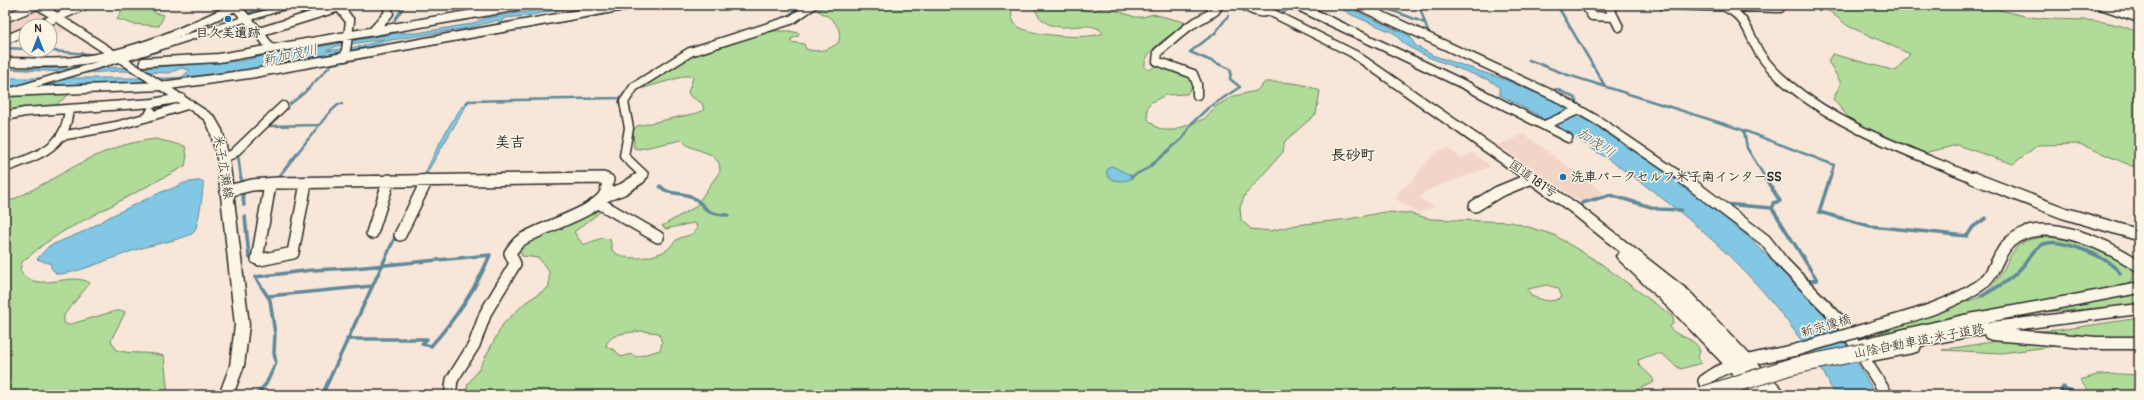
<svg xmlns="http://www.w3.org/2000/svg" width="2144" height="400" viewBox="0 0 2144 400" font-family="Pangolin,'Klee One',sans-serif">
<rect width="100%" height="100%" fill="#f8e6d8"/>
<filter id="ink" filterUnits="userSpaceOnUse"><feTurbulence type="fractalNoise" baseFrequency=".025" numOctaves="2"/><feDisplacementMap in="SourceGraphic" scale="8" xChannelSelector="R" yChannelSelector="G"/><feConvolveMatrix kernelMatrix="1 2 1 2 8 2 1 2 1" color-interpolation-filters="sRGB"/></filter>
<g filter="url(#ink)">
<!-- built -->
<path fill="#f3d5c8" d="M37,8L50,17L32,26H26V29L5,38V21Z
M54,21L68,29L50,38V26H40Z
M1524,134L1608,196L1581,202L1498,145Z
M1448,148L1461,158L1473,153L1491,166L1423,192L1420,199L1434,207L1418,213L1396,199L1398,192L1410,183L1435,153Z"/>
<!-- green -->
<path fill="#b0db99" stroke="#6e8362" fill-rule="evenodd" d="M132,5H160L154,10L155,13L164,15L159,26L133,24L117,19L121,12Z
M856,5H1010C1012,12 1011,20 1016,25C1027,36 1090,40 1103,33C1088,13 1048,46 1033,5H1072L1073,8L1090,11L1106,7L1135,17H1143L1153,14L1184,22V26C1172,34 1142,51 1145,68L1150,70L1156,65L1190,77L1193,85L1187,94L1165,95L1150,103L1147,109L1148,119L1156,127L1164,130H1174L1204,119L1216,106L1234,96L1256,91L1265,82C1285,82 1302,82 1320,91L1316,114L1285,141L1283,152L1245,195L1240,207L1241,220L1251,229L1270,231L1296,225L1349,219L1384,212L1408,213L1431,219L1512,222L1554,235L1600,263L1672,316L1674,323L1671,325L1670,328C1678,338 1696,337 1700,351L1698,357L1701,363L1681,369C1657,355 1671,348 1638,360L1639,365L1652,377L1654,382L1626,395H465L468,384L480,367L503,324L526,302L549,287V272L539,258L522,256L520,251L526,242L595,208L604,209L574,232L583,245L602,238L610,239L612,250C624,263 653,258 667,250C671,247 673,242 678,239C685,235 692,237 697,229L696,224L693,223L666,229L662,226L695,207L720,171L719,163L712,155L688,146L682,140L639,149L634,148L633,131L637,126L697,113L704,110L702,103L690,96L688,92L693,78L692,76H685L644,88L638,87L689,54L773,31H790L799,33L798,36L791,39V42L804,44L806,49C817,53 830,50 839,42C842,25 832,18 818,11L819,8ZM1546,285L1558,288L1562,297C1551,304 1543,300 1531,296L1528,289ZM642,331L659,333L662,343L660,350L636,357L632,354L621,357L616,351L606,346C610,332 630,333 642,331Z
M1792,5H1987C2007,13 2030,18 2052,19C2082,20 2112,19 2139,33V52L2134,55L2139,61V169L2080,144L2038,145L2013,164L1957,145L1924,153L1875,133L1849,118L1833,99L1841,83L1828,61L1832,54L1896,71L1910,54L1848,26L1829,11Z
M76,89L58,103L57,107L5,115V100L8,97L23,93Z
M156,139L185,146L187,156L185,166L64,231L44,244L22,262L20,270C34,296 70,270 90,283L64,315V323L68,325L115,311H124L125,313L111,340L116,350C132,355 148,351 164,356L168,395H5V203C59,180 95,145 156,139Z
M2045,237C2062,237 2138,254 2133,279L2128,284C2037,302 1945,316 1856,343L1854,339L1977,298C1983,294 1990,290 1994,284C2013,260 2007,240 2045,237Z
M2139,292V305L2045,312L1962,327Z
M2139,318V338L2085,337L2035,331L2059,330Z
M1997,341H2041L2072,344L2001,353L1942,350Z
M2119,374L2139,375V395H2091L2080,380L2097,375Z"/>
<!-- water -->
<path fill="#82c7e3" stroke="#5f8999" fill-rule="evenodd" d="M563,5H583L526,16L506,18L502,20L503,26H499L498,20L468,28L391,40L368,47L242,71L131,83L5,86V78H171L182,77L190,70L181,68L170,73L121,71L86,73L5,69L156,67L240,61L301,48L307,49L396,33H416L471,24L486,18L516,13L518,8V13H522ZM384,39L362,46L326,51L337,46Z
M1334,5H1343L1410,36L1415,45L1432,55L1506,80L1554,101L1636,151L1689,189L1751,239L1834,324L1876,395H1834C1826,373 1812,355 1798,336C1734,245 1643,179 1550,122L1545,119L1542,120L1539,119L1541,117L1500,95L1499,87L1491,81L1428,57L1405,45L1394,33L1354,16Z
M469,101L425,176H424C431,160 456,107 469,101Z
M1112,166L1134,177C1124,185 1099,180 1109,167Z
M196,181H203C204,189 198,227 194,232C190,238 151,245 142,248C120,254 76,275 57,274L51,268V264L37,259L49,246L85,231L111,216L161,192L171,189L184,183Z"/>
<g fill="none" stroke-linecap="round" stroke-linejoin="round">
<!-- stream-far1 -->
<path stroke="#5f8999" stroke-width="2.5" d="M244,5L243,7L248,13L277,5
M1378,5L1425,23
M1419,5L1429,35
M1557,5L1605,86
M1649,5L1662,7
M1284,12L1293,5
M783,19L804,5
M394,21L405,5
M5,48L26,49
M39,50L89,54
M394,52L631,9L665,7L666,5
M1529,60L1565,74L1740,129L1834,165L1830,179
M1551,91L1557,89L1575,98L1580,108
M466,103L468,101L621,98L624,94
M290,104L304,93L332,64L378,55
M269,126L320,125
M1744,131L1747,148L1766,179
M240,152L238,154L241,179
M1131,177L1148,168L1183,138L1192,123L1208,108L1240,87L1230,79L1231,71L1228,68L1190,52L1215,33L1228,16
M277,179L328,114L339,104H342"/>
<!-- stream -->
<path stroke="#5f8999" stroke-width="3.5" d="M241,178L244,205
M1830,178L1819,212L1870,226L1967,236L1973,227L1986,218
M277,179L278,178
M660,186C668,195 679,192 690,196C709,205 699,214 728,215
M1582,203L1610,195L1658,209L1681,210
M1724,204L1772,208L1773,203L1780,201L1765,178
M1772,208L1817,280L1806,281
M245,216L249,257
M268,296L372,286
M1982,296C1996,288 2011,280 2022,267C2027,262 2030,255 2035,250C2047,237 2067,244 2081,249C2096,254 2110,261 2120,273
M256,395L266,384L276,363L274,353L275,334L270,300L255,277L312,270L354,268L490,255C476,289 455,319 431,346L422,344L427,339H347
M322,395L397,233
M1978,395H2004
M2059,395L2063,387L2077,395"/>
<defs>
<path id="minor-far1" d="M38,5L113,54
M1296,5L1467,86L1568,138
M1358,5L1555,96L1600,122L1684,179
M1585,5L1592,16L1614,17
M1608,5L1619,27
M1663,5L1780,8
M2101,5L2139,18
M236,7L259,32
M339,7L350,21L345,57
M1725,7C1748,18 1748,34 1760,54C1768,66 1778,76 1789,85C1842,129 1912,152 1975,179
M5,18L37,5
M37,26L85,5
M373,31L389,13L387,5
M5,40L26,31
M271,49L259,32L346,5
M5,62C28,62 52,64 75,61C133,55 187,30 239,5
M144,62L219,58L525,5
M5,92L162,86L249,74L629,5
M1197,95V84L1193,74L1157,61L1158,52L1189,26L1215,11L1219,5
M151,111L148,117L190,104
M5,116L25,112L153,103L181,98
M1545,125L1578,110
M61,136L116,126L148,117
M223,158L233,154L283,106
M5,168C25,160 55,152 64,130C67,124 68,116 69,109
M583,179H604
M639,179L644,175L624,156L629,128L624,102L634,87L690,52L791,20L813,5"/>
<path id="minor" d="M1683,178L1765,240L1783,263L1840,321L1887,395
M1973,178L2064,213L2139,235
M270,185L257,259L260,260L293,253L306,183
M228,191L252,185L277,183L603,178L608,180C607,184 607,189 606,192C598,213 539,227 520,241C516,244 513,249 510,253L515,264L486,312L474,345L452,380L450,395
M605,196L623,189L640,178
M599,203L658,237
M1475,206L1498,192L1532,178
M372,233L389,180
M400,235L427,180
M1863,330C1903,318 1944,309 1979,286C1996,275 1996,254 2010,242C2042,212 2109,246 2139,266
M1716,395L1704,381C1730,360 1765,357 1796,350"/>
<path id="major" d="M282,5H297L129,60L214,116L222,130L229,158L249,325L244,366L233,395H219L230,366L235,325L217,158L210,130L205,120L119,62L5,96V90Z"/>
<path id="highway" d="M1237,5H1264L1358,52L1579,205L1689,291L1788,395H1753L1678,317L1618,259L1616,256L1620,252L1569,211L1350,56L1268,15C1261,20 1243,11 1237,5Z
M2139,283V293L1983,323L2139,304V314L2014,330L2096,337H2139V349H2096L1992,340L1986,338L1984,334L1921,346L1919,351L1913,353L1871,361L1865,359L1863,355L1865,351L1895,345L1896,343L1862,351L1856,349L1854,345L1856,341L1862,339L1964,315Z"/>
</defs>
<!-- minor-far1 casing -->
<use href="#minor-far1" stroke="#2b2b2b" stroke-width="11"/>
<!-- minor casing -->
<use href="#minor" stroke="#2b2b2b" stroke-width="14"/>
<!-- major casing -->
<use href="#major" stroke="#2b2b2b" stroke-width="3"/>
<!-- highway casing -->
<use href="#highway" stroke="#2b2b2b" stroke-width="3"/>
<!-- minor-far1 -->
<use href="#minor-far1" stroke="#fcf5e5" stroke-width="8"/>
<!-- minor -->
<use href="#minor" stroke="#fcf5e5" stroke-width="11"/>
<!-- major -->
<use href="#major" fill="#fcf5e5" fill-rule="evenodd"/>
<!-- highway -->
<use href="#highway" fill="#fcf5e5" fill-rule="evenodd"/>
<defs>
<path id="minor-bridge" d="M1796,350L1863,330"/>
<path id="highway-bridge" d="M1705,394L1789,367L1867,351"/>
</defs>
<!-- minor-bridge casing -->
<use href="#minor-bridge" stroke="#2b2b2b" stroke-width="14" stroke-linecap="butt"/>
<!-- highway-bridge casing -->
<use href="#highway-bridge" stroke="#2b2b2b" stroke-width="18" stroke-linecap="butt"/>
<!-- minor-bridge -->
<use href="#minor-bridge" stroke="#fcf5e5" stroke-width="11"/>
<!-- highway-bridge -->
<use href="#highway-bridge" stroke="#fcf5e5" stroke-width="16"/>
</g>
</g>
<!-- markers -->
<g fill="#1f6fb2" stroke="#fcf5e5" stroke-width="1.5">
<circle cx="228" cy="19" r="4"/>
<circle cx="1563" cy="177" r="4"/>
</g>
<g text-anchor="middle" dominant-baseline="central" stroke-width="3" stroke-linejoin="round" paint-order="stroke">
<!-- poi labels -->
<g font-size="13" font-weight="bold" fill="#2b2b2b" stroke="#fcf5e5">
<text x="228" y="33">目久美遺跡</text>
<text x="1571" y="177" text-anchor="start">洗車パークセルフ米子南インターSS</text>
</g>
<!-- street labels -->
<g font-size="13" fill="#2b2b2b" stroke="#fcf5e5">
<text transform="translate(223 167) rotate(80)">米子広瀬線</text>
<text transform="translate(1533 179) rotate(35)">国道181号</text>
<text transform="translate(1826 326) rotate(-16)">新宗像橋</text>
<text transform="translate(1919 341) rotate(-11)">山陰自動車道;米子道路</text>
</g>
<!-- water labels -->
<g font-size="14" font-style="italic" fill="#455a62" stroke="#fcf5e5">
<text transform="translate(290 55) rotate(-12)">新加茂川</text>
<text transform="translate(1596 143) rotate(33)">加茂川</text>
</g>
<!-- quarter labels -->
<g font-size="15" font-weight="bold" fill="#2b2b2b" stroke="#fcf5e5">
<text x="510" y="142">美吉</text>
<text x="1353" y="155">長砂町</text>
</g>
</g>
<!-- margin -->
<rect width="2144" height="400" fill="none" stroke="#fcf5e5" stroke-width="20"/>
<rect x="10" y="10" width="2124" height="380" fill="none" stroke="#2b2b2b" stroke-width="1.5" filter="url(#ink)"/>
<!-- north arrow -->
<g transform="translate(38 38)"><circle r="19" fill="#fcf5e5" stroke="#a8a49b"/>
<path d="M0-3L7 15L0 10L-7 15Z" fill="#1f6fb2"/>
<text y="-6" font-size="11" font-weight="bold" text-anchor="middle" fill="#2b2b2b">N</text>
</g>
</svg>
